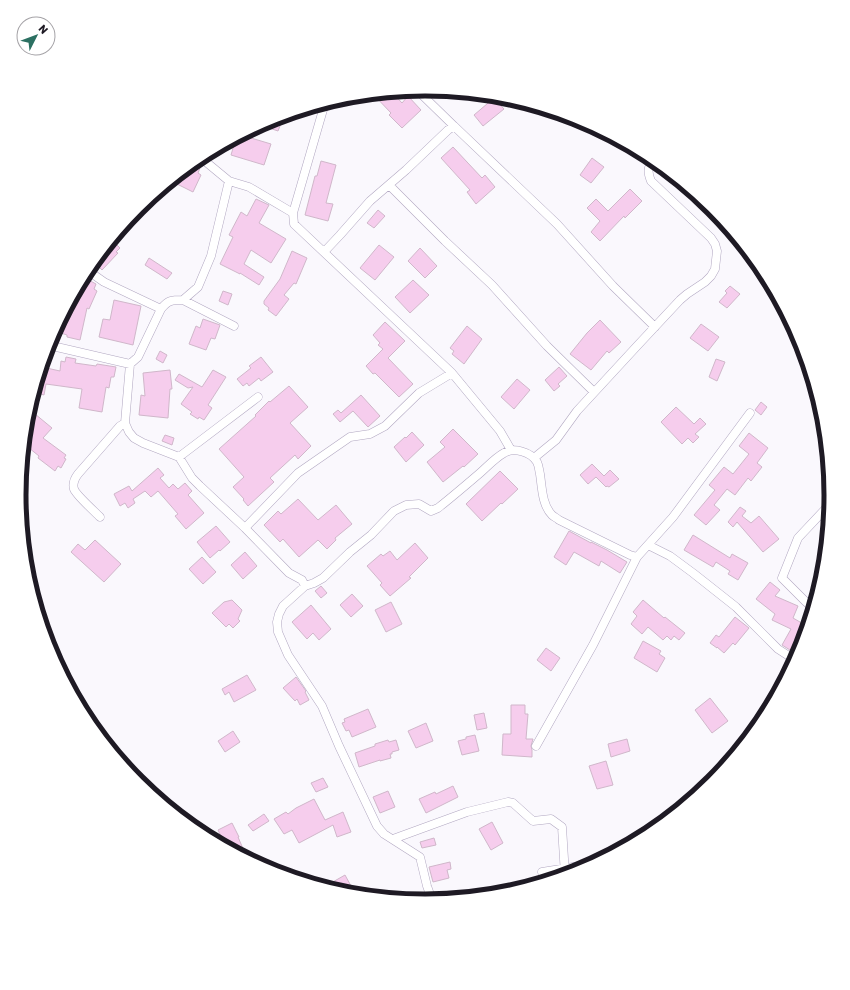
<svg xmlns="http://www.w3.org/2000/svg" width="850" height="990" viewBox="0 0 850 990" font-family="Rubik,sans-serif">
<rect width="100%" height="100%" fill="#faf8fd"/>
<!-- building -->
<path fill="#f6cded" stroke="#d0b7ca" d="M392,92L402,103L408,96L421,110L402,128L389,115L391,113L373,94Z
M494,98L504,109L483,126L474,115Z
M284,116L278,131L260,125L270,120Z
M241,135L271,144L264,165L231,155L236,138Z
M453,147L482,178L485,175L495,187L476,204L467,192L470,190L441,158Z
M592,158L604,167L591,183L580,175Z
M321,161L336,165L326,203L333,204L328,221L305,215L315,176H317Z
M191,164L200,168L198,173L201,175L193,192L171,181Z
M630,189L642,201L625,218L624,216L600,241L591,232L600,221L587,208L596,199L608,211Z
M256,199L269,205L259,223L286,239L271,263L251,250L244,264L264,277L259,285L240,273V274L220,264L233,237L229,235L241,212L247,216Z
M378,210L385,216L374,228L367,223Z
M112,240L120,248L116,252L118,253L102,270L94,262Z
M379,245L394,257L375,280L360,268Z
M420,248L437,266L425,278L408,261Z
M292,251L307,258L296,284L294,283L284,295L289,299L276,316L268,310L269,308L264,304V301L280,279Z
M149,258L172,273L167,279L145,265Z
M85,278L96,284L94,289L97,291L89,309L87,308L80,340L67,337V335L61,333L66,309L70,310Z
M413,280L429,295L410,313L395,297Z
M730,286L740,294L727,308L719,302L727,293L725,291Z
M223,291L232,294L228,305L219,301Z
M114,300L141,306L133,345L99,337L103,319L110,320Z
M203,319L220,325L215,339L211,338L206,350L189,344L196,326L200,328Z
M600,320L621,342L609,353L607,351L591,370L570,354L587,333Z
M385,322L405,341L388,358L413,384L399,397L375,373L373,374L366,366L383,349L378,345L380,343L373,335Z
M701,324L719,337L708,351L690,338Z
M467,326L482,339L464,364L452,354L454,351L450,348Z
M160,351L167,355L163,363L156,359Z
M66,357L76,359L75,363L96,366L97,364L116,367L114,377H111L109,388L106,387L102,412L79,408L82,389L46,384L44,395L34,392L42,367L60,371L61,361L65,362Z
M261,357L273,372L261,381L259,378L249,386L247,383L243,386L237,379L251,368L249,366Z
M716,359L725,362L717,381L709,377Z
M559,367L567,376L558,384L560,386L554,391L545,380Z
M170,370L172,389H170L168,418L139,415L141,395L145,396L143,373Z
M213,370L226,377L208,405L212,408L204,420L199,417L198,419L190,414L192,412L181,404L193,387L188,388L175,380L179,374L202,387Z
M517,379L530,390L514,409L501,397Z
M289,386L308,407L290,423L311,446L298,459L295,455L270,478L274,482L248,506L243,500L244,499L233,487L244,477L219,449L256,416L255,415L269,401L270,402Z
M361,395L380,416L368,427L353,411L340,422L333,414L338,410L341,413Z
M761,402L767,407L761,415L755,410Z
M676,407L694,424L700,418L706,424L695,434L699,437L693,443L688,438L682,444L661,422Z
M29,409L52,428L43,438L66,455L64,458L66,459L61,468L58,466L55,471L38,458L39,456L24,444L27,416Z
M453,429L478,454L464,467L463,466L443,482L427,462L445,447L440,442Z
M412,432L424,445L406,462L394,447L405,437L406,438Z
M749,433L768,448L757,463L762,467L751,481L748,478L735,495L727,489L714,505L720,510L706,525L694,515L715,490L709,485L724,467L733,474L749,454L739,446Z
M165,435L174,438L172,445L162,441Z
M592,464L604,476L610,470L619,479L609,487L607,486L606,487L596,477L588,484L580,475Z
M158,468L164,475L160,478L169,488L173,484L178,489L185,483L192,491L188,495L204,513L186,529L175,516L178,514L158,491L151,497L145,491L133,499L135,503L128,508L125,503L120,506L114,494L129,486L132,491Z
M500,471L518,489L502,504L501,503L482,521L466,504Z
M298,499L318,520L336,505L352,524L335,538L336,540L327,549L318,540L299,557L283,539L280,542L264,525L278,511L281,514Z
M740,507L746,511L742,516L751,523L759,516L779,539L763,552L737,522L733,527L728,522Z
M216,526L230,542L220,551L219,550L210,558L197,542Z
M569,531L591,543V542L607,550L627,562L620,573L601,561L599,566L574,552L566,565L554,557Z
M693,535L730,558L732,554L748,563L738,580L728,574L730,571L716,562L713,567L684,550Z
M95,540L121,564L104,582L71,552L78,544L85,550Z
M415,543L428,558L409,577L411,578L390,596L380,585L382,583L367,566L381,554L383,556L390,551L397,560Z
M245,552L257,566L243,579L231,565Z
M202,557L216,572L203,584L189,569Z
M770,582L780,590L775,596L798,606L793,618L807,626L800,651L798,655L782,645L791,629L772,620L775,614L756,599Z
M321,586L327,593L321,598L315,591Z
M352,594L363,606L351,617L340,605Z
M232,600L242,610L238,619L240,621L233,628L229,624L226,627L212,613L224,602Z
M643,600L664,618L665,617L685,633L679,640L674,636L671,640L667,636L663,640L648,627L642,634L631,624L637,616L633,612Z
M391,602L402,624L386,632L375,610Z
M311,605L331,629L319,640L313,633L307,639L292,622Z
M735,617L749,628L735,645L733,643L724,653L717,647V648L710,643L716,635L719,637Z
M643,641L661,651L659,654L665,658L657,672L634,658Z
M546,648L560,658L551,671L537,660Z
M247,675L256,690L234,702L229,692L225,695L222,689Z
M296,677L306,691L305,692L309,700L300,705L297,699L295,701L283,688Z
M710,698L728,721L712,733L695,710Z
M511,705H525V714H528L526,739H533L531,746L532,750V757L502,755L503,734H511Z
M368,709L376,727L352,737L349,730L346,731L342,723L345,722L344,719Z
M484,713L487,728L477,730L474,715Z
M426,723L433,741L416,748L408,731Z
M233,731L240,742L225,752L218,741Z
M475,735L479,751L462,755L458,741L466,739V737Z
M627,739L630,751L611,757L608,744Z
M388,740L389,742L396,740L399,750L392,752V754H390L391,758L380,761V760L359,767L355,753L375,746V744Z
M606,761L613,785L597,789L589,766Z
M323,778L328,787L316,792L311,783Z
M453,786L458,797L426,813L419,799L435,792L436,794Z
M388,791L395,807L380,813L373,797Z
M314,799L325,820L343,812L351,832L337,837L333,825L299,843L292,830L284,834L274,819L286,812L288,814L296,808Z
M264,814L269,821L253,831L248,825Z
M492,822L503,843L491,850L479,829Z
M232,823L239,837H238L247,858L226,847L218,830Z
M434,838L436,845L422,848L420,842Z
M450,862L451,869L447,870L449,878L433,882L429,867Z
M345,875L351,886L341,892L324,887Z"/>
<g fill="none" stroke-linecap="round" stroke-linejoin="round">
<defs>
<path id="minor" d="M417,90L454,126
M200,157L229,181L249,187L293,213L294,224L452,373
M389,185L445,241L492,285L547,346L594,392
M293,213L325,103
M324,252L340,235L370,201L406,170L448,130L454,126L557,224L613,286L655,327
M87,270L104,282L161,309
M183,300L198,287L211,256L229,181
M48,345L130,364L125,423L129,432L134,438L143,443L179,457L192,478L200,486L245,528L289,573L302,580L305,586L314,583L323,578L350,552L371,535L394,511L406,505L419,504L431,511L438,508C452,497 466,485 480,473C488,466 495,458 504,453C514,447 531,452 537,462C539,466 539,470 540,474C542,487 542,505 552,515C554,517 557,518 559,520L630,555L637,557L673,517L750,413
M130,364L138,357L161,309C168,300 172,300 183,300L234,326
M179,457L258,397
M534,458L556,440L577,411L637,346L680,300L687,294L705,282L711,276L715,269L717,251L715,244L711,238L651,181C647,171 648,168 653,159
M100,517C94,511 76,495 74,489C72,483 75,478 78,474L120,426L125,423
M245,528L298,473L350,437L370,434L385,426L419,393L452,373L500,431L511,450
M648,545L670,556L693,573L736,607L778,649L795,660
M305,586L283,606L279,614L277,622L278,632L288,655L322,706L339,746L377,826L384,834L420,857L427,886L432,900
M813,608L805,601L782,578L798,538L830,504
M536,746L593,645L637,557
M393,839L467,812L508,802L513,803L533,821L551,819L562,827L565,875
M542,872L592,864"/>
</defs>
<!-- minor casing -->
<use href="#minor" stroke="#b1a7c1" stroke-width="9"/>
<!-- minor -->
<use href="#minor" stroke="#fff" stroke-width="8"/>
</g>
<!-- crop -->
<path d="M0 0H850V990H0ZM26 495a399 399 0 1 1 798 0a399 399 0 1 1-798 0Z" fill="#fff" fill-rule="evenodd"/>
<path fill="none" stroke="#1e1a24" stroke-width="5" d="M26 495a399 399 0 1 1 798 0a399 399 0 1 1-798 0Z"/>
<!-- north arrow -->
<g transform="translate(36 36) rotate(48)"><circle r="19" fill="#ffffff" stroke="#a5a3a7"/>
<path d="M0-3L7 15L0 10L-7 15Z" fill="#2c7062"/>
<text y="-6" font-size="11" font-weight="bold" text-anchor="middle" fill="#1e1a24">N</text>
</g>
</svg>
